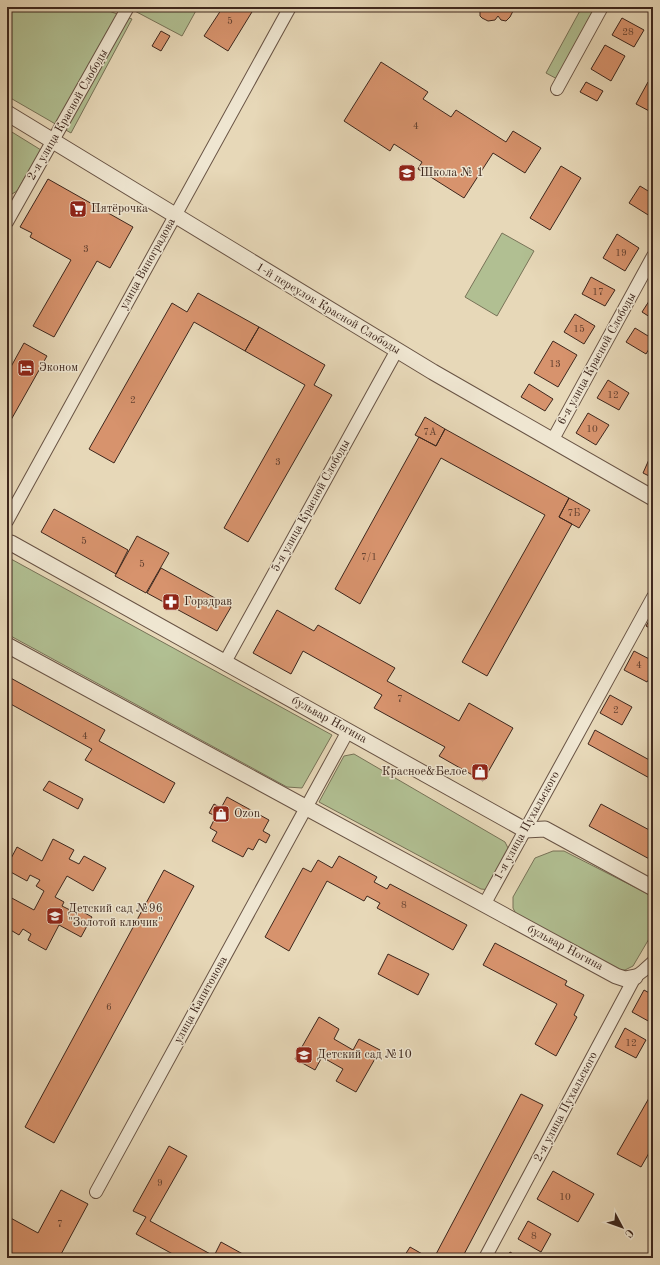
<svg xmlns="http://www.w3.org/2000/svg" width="660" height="1265" viewBox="0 0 660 1265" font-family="'Old Standard TT',serif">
<rect width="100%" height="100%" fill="#e7d8b8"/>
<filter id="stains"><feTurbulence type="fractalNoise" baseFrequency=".005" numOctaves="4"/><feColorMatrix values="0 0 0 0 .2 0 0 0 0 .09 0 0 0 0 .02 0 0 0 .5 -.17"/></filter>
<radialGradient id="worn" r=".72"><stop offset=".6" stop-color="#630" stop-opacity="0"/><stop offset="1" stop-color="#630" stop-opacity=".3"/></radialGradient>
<!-- green -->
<path fill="#b1bf92" stroke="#787358" d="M7,7H97L132,19L71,133L7,96Z
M132,7H198L182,36L131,9Z
M582,7H599L559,80L546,73Z
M7,129L41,150L17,191L7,197Z
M502,233L534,251L497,316L465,297Z
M11,559L332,735L302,788L287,787L7,634V567Z
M354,754L505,842L512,856L491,890L481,889L319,802L344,756Z
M553,851H564L648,894L653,899V932L633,966L625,970H613L516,914L513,908V897L535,858Z"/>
<!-- building -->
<path fill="#d7936d" stroke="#3e271d" d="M223,7H255L228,51L204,36Z
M479,7H515L510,17L506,21L501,20L498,16L495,20L488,21L482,18L480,16V7Z
M622,18L644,30L634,47L612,35Z
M161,31L170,36L161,51L152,46Z
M605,45L625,56L611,81L591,69Z
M381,62L428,92L423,99L451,117L456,110L506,142L513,131L541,148L525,173L493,153L464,198L418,169L422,162L394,144L390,151L344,121Z
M586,82L603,91L597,101L580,92Z
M648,82L653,85V113L636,104Z
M561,166L581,178L550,230L530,218Z
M48,179L133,227L110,268L97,261L54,337L33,326L71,260L30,237L32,233L20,227Z
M640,186L653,194V218L629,203Z
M617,234L639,248L625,271L603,258Z
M591,277L615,290L605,306L582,294Z
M198,293L259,327L245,351L194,322L114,463L89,449L172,303L187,312Z
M651,298L653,299V319L642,312Z
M575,314L595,326L584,344L564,332Z
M259,327L325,365L314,385L332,395L248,542L224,528L305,385L245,351Z
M635,328L653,339V342L646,354L626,342Z
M553,341L577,355L558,387L534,373Z
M24,343L47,356L7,427V374Z
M608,380L629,393L619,410L597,398Z
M529,384L553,399L545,411L521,397Z
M588,413L609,425L596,445L576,433Z
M425,417L445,429L436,446L415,435Z
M445,429L569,498L559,517L572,524L487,676L462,662L545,515L441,458L360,604L335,589L419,437L436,446Z
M651,455L653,456V478L643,473Z
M569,498L590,510L579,528L559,517Z
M54,509L128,550L116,574L41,532Z
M137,536L169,553L146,593L115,576Z
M161,568L231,607L217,631L147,593Z
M277,610L314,631L318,625L395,668L387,681L459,721L469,703L513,728L483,781L439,756L445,747L374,708L382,695L303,651L291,674L253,653Z
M653,614V630L646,626Z
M634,651L653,661V672L647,682L624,670Z
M7,676L105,730L99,741L175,783L164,803L85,760L92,749L7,702Z
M610,695L632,707L622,725L600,713Z
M595,730L653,762V780L588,744Z
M49,781L83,799L78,809L43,790Z
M227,797L269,820L263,831L270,835L266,843L259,839L253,850L248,848L243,857L212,841L217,832L210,828L216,816L209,813L214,804L221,808Z
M601,804L653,832V861L589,826Z
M53,839L74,850L69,859L79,864L84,856L106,868L93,891L67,876L55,897L64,902L62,906L72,911L74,907L92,917L81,937L59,925L46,950L28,940L31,934L23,929L19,935L7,928L8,896L34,910L44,891L36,886L40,880L30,875L27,881L7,870V866L17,847L42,861Z
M339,856L377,877L374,882L387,889L390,884L467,925L453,950L377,908L380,903L367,896L364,901L327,881L289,951L265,937L303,868L311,872L318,860L332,868Z
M164,870L194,886L54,1143L25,1127Z
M495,943L567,981L565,985L584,995L574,1015L577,1017L556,1056L535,1044L557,1004L483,965Z
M388,954L429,974L418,995L378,974Z
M644,990L653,995V1016L650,1022L632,1012Z
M319,1017L339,1029L334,1039L353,1050L359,1039L380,1050L356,1092L336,1081L343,1069L322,1057L315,1070L295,1059Z
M625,1028L646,1040L636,1058L615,1047Z
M653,1091V1146L641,1167L617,1154Z
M521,1094L543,1105L462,1258H439L435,1256Z
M169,1146L187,1156L150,1221L214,1256L221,1242L250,1258H180L136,1234L146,1217L133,1211Z
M553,1171L594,1194L578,1222L537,1199Z
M61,1190L88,1204L59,1258H17L7,1253V1216L38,1233Z
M528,1221L551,1234L541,1252L518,1239Z
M410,1247L424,1255L435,1256L439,1258H403Z
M510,1252L520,1258H507Z"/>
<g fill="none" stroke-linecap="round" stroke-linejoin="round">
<defs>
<path id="minor" d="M557,89L602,7
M7,222L128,7
M552,441L653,256
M7,521L290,7
M225,662L397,350
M484,905L653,597
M96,1192L348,731
M485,1258L635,977L643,971L653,962"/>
<path id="tertiary" d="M7,113L433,372L653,498
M7,543H11L525,830L545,829L653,888
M7,645L616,976L625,979L635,977"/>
</defs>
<!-- minor casing -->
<use href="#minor" stroke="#685344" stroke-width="14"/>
<!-- tertiary casing -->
<use href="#tertiary" stroke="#685344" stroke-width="17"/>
<!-- minor -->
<use href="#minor" stroke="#efe6d1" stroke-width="12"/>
<!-- tertiary -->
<use href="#tertiary" stroke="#efe6d1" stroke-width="15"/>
</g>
<!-- icons -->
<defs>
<symbol id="school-square" viewBox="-11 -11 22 22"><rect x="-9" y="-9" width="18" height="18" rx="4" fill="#8f2418" stroke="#efe6d1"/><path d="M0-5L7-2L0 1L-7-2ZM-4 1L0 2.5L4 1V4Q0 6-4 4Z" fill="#fff"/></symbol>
<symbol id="supermarket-square" viewBox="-11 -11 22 22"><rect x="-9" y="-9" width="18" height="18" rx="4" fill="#8f2418" stroke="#efe6d1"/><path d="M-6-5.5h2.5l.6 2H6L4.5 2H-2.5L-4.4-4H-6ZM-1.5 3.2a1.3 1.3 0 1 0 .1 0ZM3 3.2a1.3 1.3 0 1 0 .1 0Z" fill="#fff"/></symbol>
<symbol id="hotel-square" viewBox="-11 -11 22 22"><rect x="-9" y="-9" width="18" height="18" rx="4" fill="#8f2418" stroke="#efe6d1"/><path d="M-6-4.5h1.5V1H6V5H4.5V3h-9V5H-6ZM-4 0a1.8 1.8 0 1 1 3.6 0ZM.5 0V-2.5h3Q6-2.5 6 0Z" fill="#fff"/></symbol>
<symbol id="pharmacy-square" viewBox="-11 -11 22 22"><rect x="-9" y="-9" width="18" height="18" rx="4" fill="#8f2418" stroke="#efe6d1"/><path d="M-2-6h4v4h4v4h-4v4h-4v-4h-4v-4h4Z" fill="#fff"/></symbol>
<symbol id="shop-square" viewBox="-11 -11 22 22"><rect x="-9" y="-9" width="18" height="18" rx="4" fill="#8f2418" stroke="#efe6d1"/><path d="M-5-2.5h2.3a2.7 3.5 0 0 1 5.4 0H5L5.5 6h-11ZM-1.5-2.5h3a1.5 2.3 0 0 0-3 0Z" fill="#fff"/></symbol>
</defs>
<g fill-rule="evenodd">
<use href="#school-square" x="397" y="163" width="20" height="20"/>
<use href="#supermarket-square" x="68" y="199" width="20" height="20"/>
<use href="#hotel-square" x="16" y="358" width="20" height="20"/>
<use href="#pharmacy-square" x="161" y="592" width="20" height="20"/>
<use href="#shop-square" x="470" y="762" width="20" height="20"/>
<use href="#shop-square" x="211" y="804" width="20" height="20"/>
<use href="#school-square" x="45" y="906" width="20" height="20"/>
<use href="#school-square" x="294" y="1045" width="20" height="20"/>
</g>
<g text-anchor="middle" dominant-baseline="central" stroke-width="3" stroke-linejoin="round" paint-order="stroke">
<!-- number labels -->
<g font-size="10" fill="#644231">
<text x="230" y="21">5</text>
<text x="628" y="32">28</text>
<text x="416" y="126">4</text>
<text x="86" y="249">3</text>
<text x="621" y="253">19</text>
<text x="598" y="292">17</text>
<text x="579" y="329">15</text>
<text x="555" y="364">13</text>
<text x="613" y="395">12</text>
<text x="133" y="400">2</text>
<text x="592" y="429">10</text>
<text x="430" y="432">7А</text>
<text x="278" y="462">3</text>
<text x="574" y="513">7Б</text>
<text x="84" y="541">5</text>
<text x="369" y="557">7/1</text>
<text x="142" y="564">5</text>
<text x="639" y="665">4</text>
<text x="400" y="699">7</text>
<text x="616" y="710">2</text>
<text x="85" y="736">4</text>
<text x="404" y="905">8</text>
<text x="109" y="1007">6</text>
<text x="631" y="1043">12</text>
<text x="160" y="1183">9</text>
<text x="565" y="1197">10</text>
<text x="60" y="1224">7</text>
<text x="534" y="1236">8</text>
</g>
<!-- street labels -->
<g font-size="12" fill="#3e271d" stroke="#efe6d1">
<text transform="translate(68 115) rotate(-60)">2-я улица Красной Слободы</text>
<text transform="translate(148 264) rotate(-61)">улица Виноградова</text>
<text transform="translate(328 309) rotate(31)">1-й переулок Красной Слободы</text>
<text transform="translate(597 359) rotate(-61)">6-я улица Красной Слободы</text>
<text transform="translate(311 506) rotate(-61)">5-я улица Красной Слободы</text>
<text transform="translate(329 720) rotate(29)">бульвар Ногина</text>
<text transform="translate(527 826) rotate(-61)">1-я улица Пухальского</text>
<text transform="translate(565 948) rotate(28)">бульвар Ногина</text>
<text transform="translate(201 1000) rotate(-61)">улица Капитонова</text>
<text transform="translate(566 1107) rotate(-62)">2-я улица Пухальского</text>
</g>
<!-- poi labels -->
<g font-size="12" fill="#3e271d" stroke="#efe6d1" text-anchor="start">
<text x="420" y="173">Школа № 1</text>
<text x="91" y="209">Пятёрочка</text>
<text x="39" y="368">Эконом</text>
<text x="184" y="602">Горздрав</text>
<text x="467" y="772" text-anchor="end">Красное&amp;Белое</text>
<text x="234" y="814">Ozon</text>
<text x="68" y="909">Детский сад №96<tspan x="68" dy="14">"Золотой ключик"</tspan></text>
<text x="317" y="1055">Детский сад №10</text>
</g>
</g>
<!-- margin -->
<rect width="660" height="1265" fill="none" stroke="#e7d8b8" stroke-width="24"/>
<rect x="8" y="8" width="644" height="1249" fill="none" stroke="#3e271d" stroke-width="2"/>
<rect x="12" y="12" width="636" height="1241" fill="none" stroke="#3e271d"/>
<!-- north arrow -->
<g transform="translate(622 1227) rotate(131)" stroke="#efe6d1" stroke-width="3" paint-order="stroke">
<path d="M0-3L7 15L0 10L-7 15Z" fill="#3e271d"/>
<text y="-6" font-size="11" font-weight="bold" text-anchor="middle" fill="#3e271d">С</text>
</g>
<rect width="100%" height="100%" filter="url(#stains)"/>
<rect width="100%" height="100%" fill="url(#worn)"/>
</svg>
